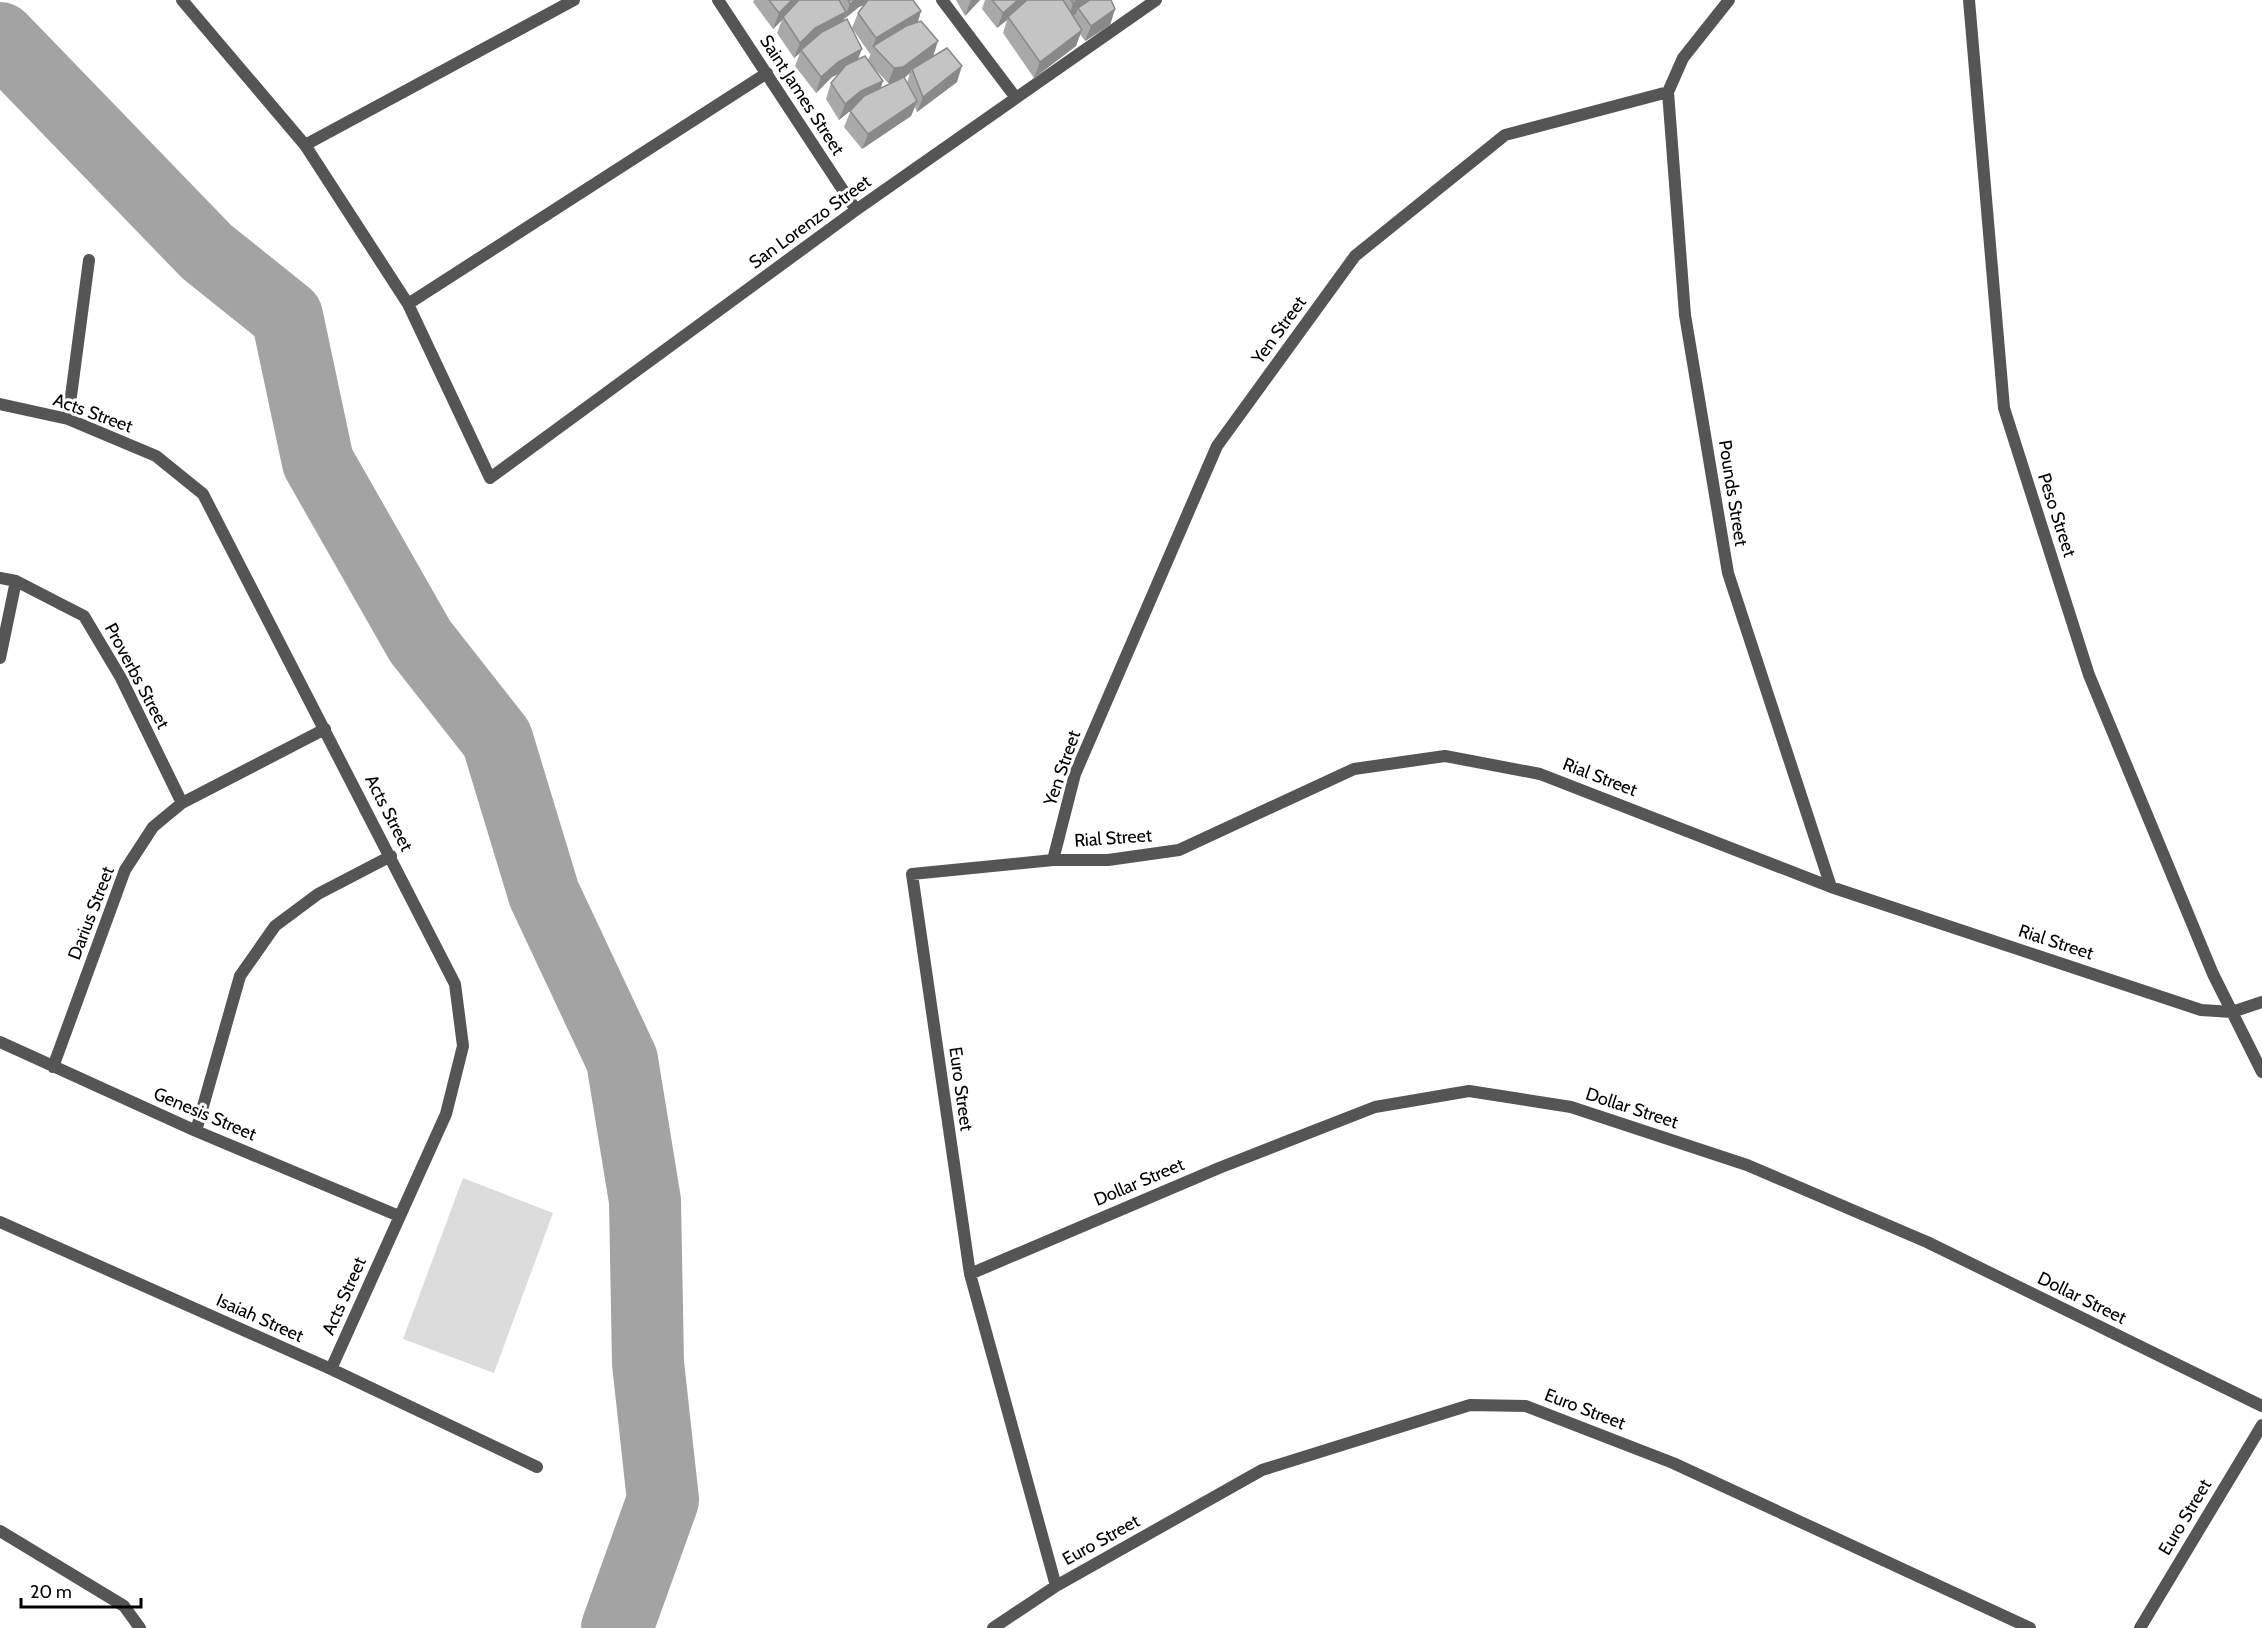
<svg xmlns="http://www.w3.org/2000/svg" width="2262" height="1628" viewBox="0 0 2262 1628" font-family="Cabin,sans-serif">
<rect width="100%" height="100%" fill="#fff"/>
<!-- park -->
<path fill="#dcdcdc" d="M463,1178L553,1213L494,1373L403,1339Z"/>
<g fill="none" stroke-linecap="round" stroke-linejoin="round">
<!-- river -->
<path stroke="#a3a3a3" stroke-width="72" d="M0,38L207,252L287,316L318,462L420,641L497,739L544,894L622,1060L645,1201L648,1363L663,1500L617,1628"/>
<!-- minor -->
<path stroke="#555" stroke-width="12" d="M182,0L305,145L408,304L490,478L856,210L1156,0
M718,0L856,210
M942,0L1016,98
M1969,0L2004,408L2089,675L2213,974L2262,1072
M1668,92L1685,315L1728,573L1831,887
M305,145L574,0
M408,304L767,73
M0,404L68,419L156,456L203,494L455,984L463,1046L446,1114L331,1369
M68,419L89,260
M0,578L16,581L84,616L121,678L182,803
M0,658L16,581
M1053,860L1075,774L1217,446L1355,256L1505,135L1668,92L1683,58L1729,0
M0,1042L196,1131L399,1216
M53,1067L125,870L153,827L182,803L325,729
M196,1131L240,976L275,926L318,894L391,856
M0,1222L331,1369L537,1467
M970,1274L1219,1168L1375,1107L1469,1091L1571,1107L1747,1165L1927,1242L2262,1406
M0,1531L124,1606L140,1628
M1056,1586L970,1274L912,874L1053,860H1108L1179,850L1354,769L1445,756L1540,774L1831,887L2201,1010L2232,1012L2262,1002
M993,1628L1056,1586L1262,1470L1470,1405L1526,1406L1673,1463L2030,1628
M2140,1628L2262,1425"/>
</g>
<!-- wall -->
<path fill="#a9a9a9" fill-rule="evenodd" d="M754,0H913L921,11L918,22L933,56L957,82L917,112L915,107L911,116L862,149L844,127L851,110L839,120L826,99L831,83L839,74L832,77L816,93L795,66L800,53L794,58L777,33L782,20L773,29L753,2ZM864,5L858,13L852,28L870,54L871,53L868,60H858L843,21L844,19L859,7ZM875,69L888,83H891L881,88ZM910,73L907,83L904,78Z
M956,0H980L965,16Z
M985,0H1111L1115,9L1110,25L1085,41L1080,34L1076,46L1034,78L1003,33L1007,20L997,28L982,9Z"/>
<!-- shaded-wall -->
<path fill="#898989" d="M792,0H811L783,17L782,20L773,29L779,13Z
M855,0H875L859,7L844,19L850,4Z
M971,0H980L965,16Z
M1018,0H1041L1008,17L1007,20L997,28L1003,13Z
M1079,0H1099L1078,8L1076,14L1068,19L1073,3Z
M1115,9L1110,25L1085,41L1091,26Z
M921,11L916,27L873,46L870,54L876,38Z
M846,12L841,28L801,50L800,53L794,58L800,43L815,28Z
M1082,30L1076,46L1034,78L1040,62Z
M938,41L933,57L912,69L910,73L898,83H888L894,68Z
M862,49L856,64L832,77L816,93L821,77L838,62Z
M962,66L957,82L917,112L923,97Z
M883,81L878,97L855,107L839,120L845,104L861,91Z
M917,101L911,116L862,149L868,134Z"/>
<!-- building -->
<path fill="#c4c4c4" stroke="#898989" stroke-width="1.5" d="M769,0H792L779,13Z
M799,0H839L846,12L815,28L800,43L783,17Z
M848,0H855L850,4Z
M868,0H913L921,11L876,38L858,13Z
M992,0H1018L1003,13Z
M1027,0H1063L1082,30L1040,62L1008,17Z
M1071,0H1079L1073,3Z
M1090,0H1111L1115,9L1091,26L1078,8Z
M847,19L862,49L838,62L821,77L801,50L822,32Z
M921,21L938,41L903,67L894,68L873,46L906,26Z
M947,48L962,66L923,97L912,69Z
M865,56L883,81L861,91L845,104L831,83L846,65Z
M904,77L917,101L868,134L850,111L864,96Z"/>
<g text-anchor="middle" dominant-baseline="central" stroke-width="6" stroke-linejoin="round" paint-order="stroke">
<!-- street labels -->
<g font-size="18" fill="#000" stroke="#fff">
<text transform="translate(802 95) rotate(57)">Saint James Street</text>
<text transform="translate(810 222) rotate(-36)">San Lorenzo Street</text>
<text transform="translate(1279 330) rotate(-54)">Yen Street</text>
<text transform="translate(93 413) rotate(20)">Acts Street</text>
<text transform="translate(1733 493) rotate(81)">Pounds Street</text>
<text transform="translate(2057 515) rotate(72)">Peso Street</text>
<text transform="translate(137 676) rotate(62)">Proverbs Street</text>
<text transform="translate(1062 768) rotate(-71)">Yen Street</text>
<text transform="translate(1600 777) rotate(21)">Rial Street</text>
<text transform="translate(389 813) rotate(63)">Acts Street</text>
<text transform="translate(1113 838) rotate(-4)">Rial Street</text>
<text transform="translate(91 913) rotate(-69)">Darius Street</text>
<text transform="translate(2056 942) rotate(18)">Rial Street</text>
<text transform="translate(961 1089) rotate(82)">Euro Street</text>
<text transform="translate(1632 1108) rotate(18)">Dollar Street</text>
<text transform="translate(205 1114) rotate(23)">Genesis Street</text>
<text transform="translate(1139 1182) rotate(-23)">Dollar Street</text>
<text transform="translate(344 1296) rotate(-66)">Acts Street</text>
<text transform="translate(2082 1298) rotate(26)">Dollar Street</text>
<text transform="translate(260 1318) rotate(24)">Isaiah Street</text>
<text transform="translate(1585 1409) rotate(21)">Euro Street</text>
<text transform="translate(2185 1517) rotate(-59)">Euro Street</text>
<text transform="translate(1101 1540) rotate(-29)">Euro Street</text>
</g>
</g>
<!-- scale -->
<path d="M21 1598v9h120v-9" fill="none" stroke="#000000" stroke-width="3"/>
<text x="30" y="1598" font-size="18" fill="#000000" stroke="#ffffff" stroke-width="4.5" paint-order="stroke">20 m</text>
</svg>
